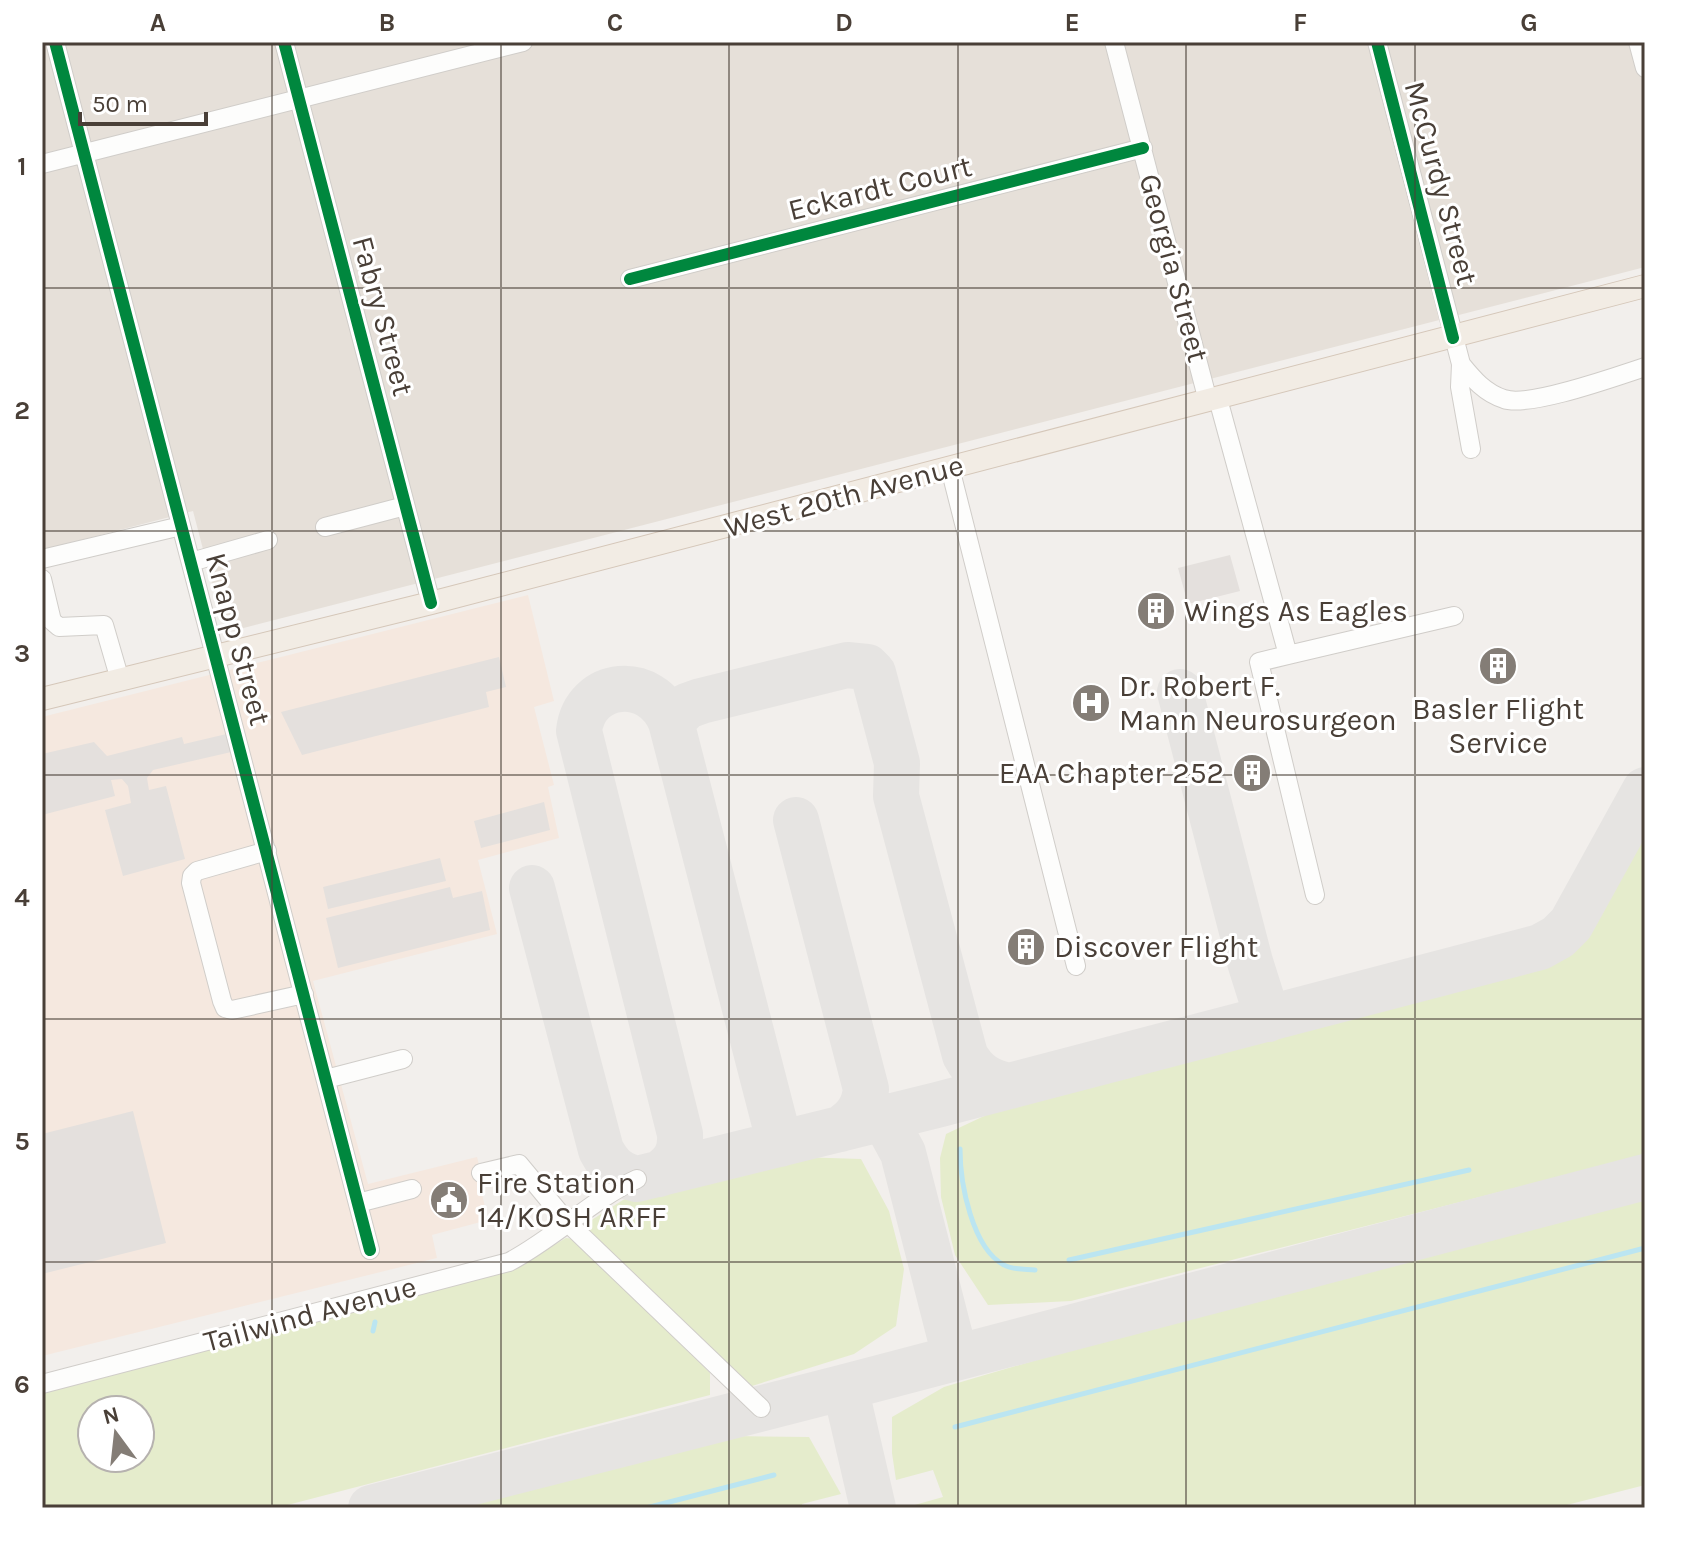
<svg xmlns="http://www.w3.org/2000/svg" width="1687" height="1550" viewBox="0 0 1687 1550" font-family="Karla,sans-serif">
<rect width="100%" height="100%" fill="#f2efec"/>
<!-- residential -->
<path fill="#e6e0d9" d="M42,42H1645V267L232,631L221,618L193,511L42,550Z"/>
<!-- commercial -->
<path fill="#f5e8df" d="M528,595L554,701L534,707L554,785L548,787L559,838L478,860L497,934L313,981L368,1184L477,1157L486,1192L482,1194L488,1220L432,1235L437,1258L42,1356V717Z"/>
<!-- green -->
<path fill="#e5eccc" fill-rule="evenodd" d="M1645,817V1155L1071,1301L988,1305L955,1255L941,1197L940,1158L946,1134L1001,1108L1069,1082L1544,960L1564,949L1576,936Z
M798,1157L861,1159L889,1211L904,1269L896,1326L854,1354L752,1386L589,1231L590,1221L623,1200L641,1193Z
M1645,1199V1485L1555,1508H904L943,1497L933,1470L896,1480L892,1453V1417L944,1387L1077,1348V1345Z
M566,1238L573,1239L710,1373V1395L276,1508H42V1391L512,1270ZM92,1410H140V1458H92Z
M733,1436L809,1437L841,1494L802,1504V1508H453Z"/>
<!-- parking -->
<path fill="#e4e0dd" d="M1230,555L1240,591L1188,604L1178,568Z
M499,657L506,687L486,692L489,707L302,755L281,712Z
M235,732L240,750L153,770L147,778L149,790L166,786L185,859L123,876L105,810L131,803L128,786L122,779L111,780L115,796L42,815V754L94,742L107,756L182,737L184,744Z
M544,802L550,830L481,848L474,821Z
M440,858L446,881L328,909L323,887Z
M450,887L453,898L482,891L490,930L338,968L326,918Z
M133,1111L166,1243L42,1274V1134Z"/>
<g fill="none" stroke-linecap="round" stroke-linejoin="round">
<!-- stream -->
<path stroke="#bbe5f1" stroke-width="5" d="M960,1149C960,1183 972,1248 1004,1265C1012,1270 1026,1269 1035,1270
M1069,1260L1469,1170
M373,1331L375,1322
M955,1427L1645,1248
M646,1508L774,1475"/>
<!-- taxiway -->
<path stroke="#e6e4e2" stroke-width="46" d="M1180,692L1250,962L1268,1019
M671,722L687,706L701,701L847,665L867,667L873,673L897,763L896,796L965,1055C975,1074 989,1082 1010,1086
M796,820L866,1089C864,1108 856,1119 840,1129
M532,888L601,1150C610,1167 619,1175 637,1179L937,1105L1540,947L1558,937L1571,924L1645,790
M884,1118L903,1153L955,1356
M659,1174C675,1163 681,1153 680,1134L579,731C585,679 652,674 671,722L780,1144
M845,1387L873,1508
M371,1508L845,1387L1645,1177"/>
<defs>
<path id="minor" d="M55,42L370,1250
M284,42L431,603
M1114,42L1208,401
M1377,42L1461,364L1460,387L1471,449
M1638,42L1645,68
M42,164L523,42
M630,279L1143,148
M1461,364C1473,379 1485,393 1504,399C1529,408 1617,376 1645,367
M1218,399L1288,655L1259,662L1315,895
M950,468L1076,966
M325,527L405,506
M42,559L181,526
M191,562L268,540
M42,579L52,621L59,627L104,625L120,680
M1288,655L1454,616
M267,851L197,871L192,876L191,883L222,1001L225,1008L232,1010L304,994
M326,1079L403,1059
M481,1173L519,1164L568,1223L761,1408
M358,1203L412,1189
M42,1384L509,1262C555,1238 591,1200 637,1179"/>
<path id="major" d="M42,699L431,603L1645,286"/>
</defs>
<!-- minor casing -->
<use href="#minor" stroke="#d0cdc9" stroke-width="20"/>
<!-- major casing -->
<use href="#major" stroke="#d5c7b9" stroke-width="24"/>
<!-- minor -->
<use href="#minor" stroke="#fdfdfc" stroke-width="18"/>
<!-- major -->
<use href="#major" stroke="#f2ece4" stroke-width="22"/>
<defs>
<path id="cycleway" d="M55,42L370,1250
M284,42L431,603
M1377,42L1453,338
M630,279L1143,148"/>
</defs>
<!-- cycleway casing -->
<use href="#cycleway" stroke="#fff" stroke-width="17"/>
<!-- cycleway -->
<use href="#cycleway" stroke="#00873e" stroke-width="12"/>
</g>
<!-- grid -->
<path fill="none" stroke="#493f37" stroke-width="2" stroke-opacity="0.55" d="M272,42V1508M501,42V1508M729,42V1508M958,42V1508M1186,42V1508M1415,42V1508M42,288H1645M42,531H1645M42,775H1645M42,1019H1645M42,1262H1645"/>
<!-- icons -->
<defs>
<symbol id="building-disc" viewBox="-11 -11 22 22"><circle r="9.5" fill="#847d76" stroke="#fff"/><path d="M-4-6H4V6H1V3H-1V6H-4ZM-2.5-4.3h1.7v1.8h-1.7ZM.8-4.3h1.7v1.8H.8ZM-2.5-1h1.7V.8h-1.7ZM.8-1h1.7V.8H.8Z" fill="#fff"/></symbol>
<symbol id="hospital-disc" viewBox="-11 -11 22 22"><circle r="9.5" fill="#847d76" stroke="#fff"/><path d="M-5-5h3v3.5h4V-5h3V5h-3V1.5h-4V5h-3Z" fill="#fff"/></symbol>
<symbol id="civic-disc" viewBox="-11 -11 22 22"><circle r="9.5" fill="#847d76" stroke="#fff"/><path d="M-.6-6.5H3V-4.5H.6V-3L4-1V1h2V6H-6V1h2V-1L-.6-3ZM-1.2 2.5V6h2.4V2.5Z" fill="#fff"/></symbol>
</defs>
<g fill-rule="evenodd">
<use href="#building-disc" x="1134" y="589" width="44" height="44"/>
<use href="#building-disc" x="1476" y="644" width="44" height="44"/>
<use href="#hospital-disc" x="1069" y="681" width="44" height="44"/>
<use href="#building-disc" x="1230" y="751" width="44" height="44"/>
<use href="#building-disc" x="1004" y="925" width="44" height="44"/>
<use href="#civic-disc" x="427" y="1178" width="44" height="44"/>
</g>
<g text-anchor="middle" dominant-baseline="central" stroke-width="6" stroke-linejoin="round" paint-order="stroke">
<!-- street labels -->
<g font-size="30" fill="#493f37" stroke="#fff">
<text transform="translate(1441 183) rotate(75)">McCurdy Street</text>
<text transform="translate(880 188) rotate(-14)">Eckardt Court</text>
<text transform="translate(1174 268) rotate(75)">Georgia Street</text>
<text transform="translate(383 316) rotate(75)">Fabry Street</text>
<text transform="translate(844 496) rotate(-15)">West 20th Avenue</text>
<text transform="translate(238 639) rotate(75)">Knapp Street</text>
<text transform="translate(310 1314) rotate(-15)">Tailwind Avenue</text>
</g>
<!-- poi labels -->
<g font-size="30" fill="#493f37" stroke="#fff" text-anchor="start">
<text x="1184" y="611">Wings As Eagles</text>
<text x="1119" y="686">Dr. Robert F.<tspan x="1119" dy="34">Mann Neurosurgeon</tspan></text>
<text x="1498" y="709" text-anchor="middle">Basler Flight<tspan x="1498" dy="34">Service</tspan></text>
<text x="1224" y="773" text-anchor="end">EAA Chapter 252</text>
<text x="1054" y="947">Discover Flight</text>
<text x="477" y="1183">Fire Station<tspan x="477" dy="34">14/KOSH ARFF</tspan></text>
</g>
</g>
<!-- border -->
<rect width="1687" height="1550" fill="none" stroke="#ffffff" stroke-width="88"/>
<!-- north arrow -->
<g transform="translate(116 1434) rotate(345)"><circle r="38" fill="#ffffff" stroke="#b6b2af" stroke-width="2"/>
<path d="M0-6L14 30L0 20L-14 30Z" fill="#847d76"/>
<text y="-12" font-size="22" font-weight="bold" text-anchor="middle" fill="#493f37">N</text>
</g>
<!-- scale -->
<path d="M80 112v12h126v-12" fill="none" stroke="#493f37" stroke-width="4"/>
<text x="92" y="112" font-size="24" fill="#493f37" stroke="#ffffff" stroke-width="6" paint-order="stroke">50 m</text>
<rect x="44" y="44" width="1599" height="1462" fill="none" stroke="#493f37" stroke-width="3"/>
<g font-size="26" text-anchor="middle" font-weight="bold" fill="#493f37">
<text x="158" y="31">A</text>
<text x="387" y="31">B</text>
<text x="615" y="31">C</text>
<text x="844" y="31">D</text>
<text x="1072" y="31">E</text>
<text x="1300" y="31">F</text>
<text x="1529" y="31">G</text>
<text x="22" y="175">1</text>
<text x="22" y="419">2</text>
<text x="22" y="662">3</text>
<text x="22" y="906">4</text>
<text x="22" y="1150">5</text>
<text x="22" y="1393">6</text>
</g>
</svg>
